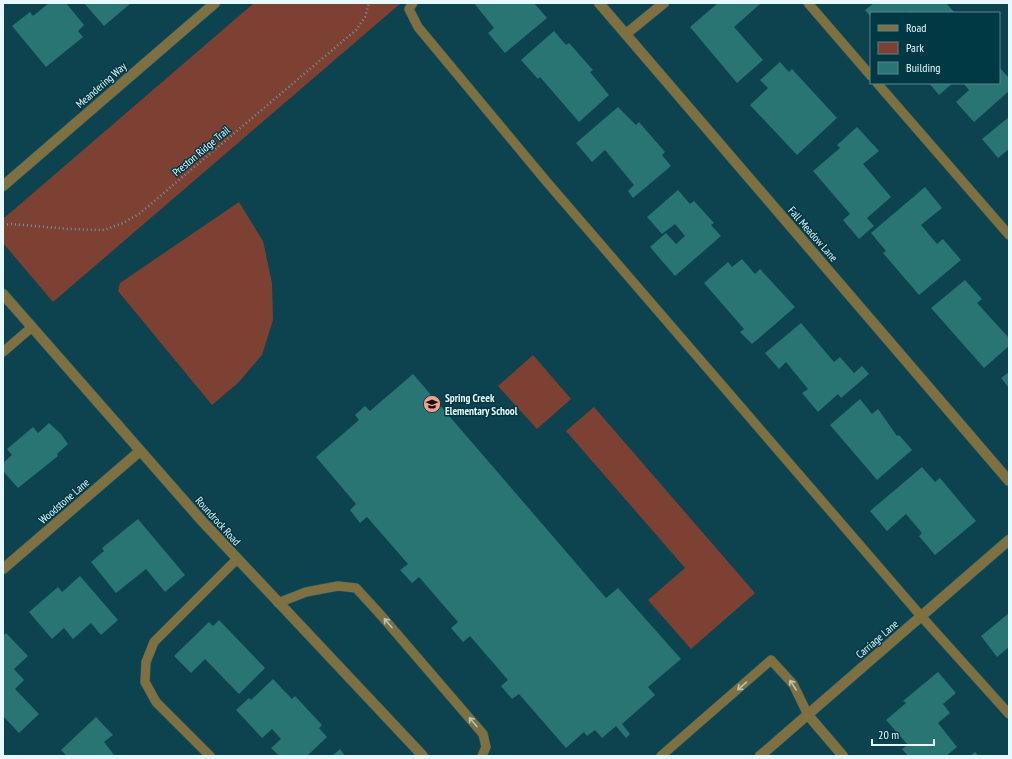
<svg xmlns="http://www.w3.org/2000/svg" width="1012" height="759" viewBox="0 0 1012 759" font-family="'PT Sans Narrow',sans-serif">
<rect width="100%" height="100%" fill="#0c434e"/>
<!-- green -->
<path fill="#7d4134" d="M254,3H401L53,302L3,243V219Z
M239,202L263,241L272,283L273,320L262,355L238,383L212,405L118,291L120,283Z
M533,355L571,399L537,429L498,386Z
M594,407L755,593L691,649L648,600L685,568L566,431Z"/>
<!-- building -->
<path fill="#287574" d="M49,3H66L84,25L78,31L83,37L46,67L12,26L30,12L33,16Z
M84,3H131L104,26Z
M474,3H534L547,18L505,53L488,33L494,28Z
M718,3H759L760,4L734,27L763,60L737,83L690,27Z
M874,3H946L955,13H907L906,11L904,13H871V17L865,10Z
M554,31L566,45L569,43L593,70L590,72L609,95L579,122L540,77L538,79L521,60Z
M780,62L789,72L792,69L837,118L797,155L750,105L768,88L760,80Z
M999,67L1009,78V91L974,122L956,102L969,90L963,83H999Z
M929,83H953L939,95Z
M618,107L636,125L639,122L665,152L662,155L671,166L633,198L628,191L634,185L605,150L592,162L576,143Z
M1009,117V149L998,158L982,139Z
M857,127L879,151L863,164L891,197L867,218L874,226L859,239L843,220L850,214L813,171L840,148L837,145Z
M925,187L942,208L921,225L937,244L943,239L961,260L919,295L883,253L886,251L871,233Z
M678,190L690,204L694,201L714,223L711,225L721,236L675,276L650,247L666,233L676,244L685,236L675,224L662,234L647,217Z
M742,259L755,274L760,269L795,307L752,344L740,332L744,329L704,283L728,262L732,267Z
M965,280L982,299L977,303L1009,338V346L984,368L931,308Z
M801,323L834,362L840,357L854,373L862,366L869,374L841,398L838,394L818,412L802,393L808,389L786,362L779,369L765,353Z
M1009,372V388L1001,378Z
M413,374L606,598L618,588L681,659L648,687L655,695L622,724L630,734L626,738L616,726L602,738L595,730L587,736L584,732L566,748L519,694L512,699L501,686L508,680L470,636L463,642L451,628L458,622L419,577L412,583L400,570L408,564L367,517L360,523L350,510L356,504L316,457L359,420L355,415L365,406L370,411Z
M860,399L872,414L878,409L897,436L899,435L912,450L877,480L830,425Z
M49,423L61,434L68,444L57,454L58,456L18,488L3,471V463L12,455L7,449L33,427L38,433Z
M922,467L935,482L940,478L976,521L935,555L919,536L922,533L906,514L887,531L870,511Z
M138,519L185,575L165,592L146,569L116,593L91,562L104,551L102,548Z
M80,576L118,620L101,635L91,623L73,639L64,628L52,639L29,612L58,587L62,592Z
M1009,613V647L997,657L981,636Z
M219,620L265,668L239,694L205,659L191,673L174,656L209,622L213,626Z
M6,633L28,656L14,669L24,680L15,689L39,714L19,733L3,716V636Z
M938,672L956,693L943,704L950,713L938,723L957,747L946,756H908L902,749L908,745L886,720L906,703L903,701Z
M273,679L292,699L295,696L322,725L319,728L327,737L307,756H279L271,748L281,739L272,729L262,738L236,710L249,698L251,700Z
M96,717L113,735L104,742L115,756H67L61,750Z
M340,749L345,756H332Z
M975,752L979,756H970Z"/>
<g fill="none" stroke-linecap="round" stroke-linejoin="round">
<defs>
<path id="service" d="M413,3L409,9L418,27L546,181L921,616L1009,714
M808,3L871,76
M877,83L1009,235
M3,352L32,327
M278,603L306,592L338,586L356,588L379,613L483,734L486,747L482,756
M210,756L156,702L145,682L146,662L154,642L237,559
M661,756L771,660L793,684L808,715"/>
<path id="minor" d="M599,3L1009,481
M626,34L664,3
M3,569L140,451
M808,715L843,756
M760,756L1009,540"/>
<path id="tertiary" d="M3,186L215,3
M3,294L202,521L423,756"/>
</defs>
<!-- service casing -->
<use href="#service" stroke="#2f606a" stroke-width="10"/>
<!-- minor casing -->
<use href="#minor" stroke="#2f606a" stroke-width="11"/>
<!-- tertiary casing -->
<use href="#tertiary" stroke="#2f606a" stroke-width="11"/>
<!-- path -->
<path stroke="#70979f" stroke-width="2.5" stroke-dasharray="1 3" stroke-linecap="butt" d="M3,225L11,224L69,229L104,230L123,223L139,214L356,30L365,17L369,3"/>
<!-- service -->
<use href="#service" stroke="#7e7041" stroke-width="9"/>
<!-- minor -->
<use href="#minor" stroke="#7e7041" stroke-width="10"/>
<!-- tertiary -->
<use href="#tertiary" stroke="#7e7041" stroke-width="10"/>
</g>
<!-- one-way arrows -->
<defs><path id="oneway-shaft" d="M-6 0H5M1.5-3L5.5 0L1.5 3" fill="none" stroke-width="1.6" stroke-linecap="round" stroke-linejoin="round"/></defs>
<g stroke="#bcc2b2">
<use href="#oneway-shaft" transform="translate(388 623) rotate(-131)"/>
<use href="#oneway-shaft" transform="translate(793 685) rotate(-123)"/>
<use href="#oneway-shaft" transform="translate(742 686) rotate(139)"/>
<use href="#oneway-shaft" transform="translate(473 722) rotate(-130)"/>
</g>
<!-- icons -->
<defs>
<symbol id="school-disc" viewBox="-11 -11 22 22"><circle r="9.5" fill="#f49e89" stroke="#003843"/><path d="M0-5L7-2L0 1L-7-2ZM-4 1L0 2.5L4 1V4Q0 6-4 4Z" fill="#111"/></symbol>
</defs>
<g fill-rule="evenodd">
<use href="#school-disc" x="422" y="394" width="20" height="20"/>
</g>
<g text-anchor="middle" dominant-baseline="central" stroke-width="3" stroke-linejoin="round" paint-order="stroke">
<!-- street labels -->
<g font-size="11" fill="#e6f9fe" stroke="#003843">
<text transform="translate(101 85) rotate(-41)">Meandering Way</text>
<text transform="translate(201 151) rotate(-40)">Preston Ridge Trail</text>
<text transform="translate(813 234) rotate(49)">Fall Meadow Lane</text>
<text transform="translate(64 501) rotate(-41)">Woodstone Lane</text>
<text transform="translate(218 521) rotate(48)">Roundrock Road</text>
<text transform="translate(877 639) rotate(-41)">Carriage Lane</text>
</g>
<!-- poi labels -->
<g font-size="11" font-weight="bold" fill="#e6f9fe" stroke="#003843" text-anchor="start">
<text x="445" y="398">Spring Creek<tspan x="445" dy="13">Elementary School</tspan></text>
</g>
</g>
<!-- border -->
<rect width="1012" height="759" fill="none" stroke="#e6f9fe" stroke-width="8"/>
<!-- legend -->
<rect x="870" y="12" width="130" height="72" fill="#003843" stroke="#5c858e"/>
<rect x="878" y="25" width="20" height="6" fill="#7e7041" stroke="#5c858e"/>
<text x="906" y="32" font-size="12" fill="#e6f9fe">Road</text>
<rect x="878" y="42" width="20" height="12" fill="#7d4134" stroke="#5c858e"/>
<text x="906" y="52" font-size="12" fill="#e6f9fe">Park</text>
<rect x="878" y="62" width="20" height="12" fill="#287574" stroke="#5c858e"/>
<text x="906" y="72" font-size="12" fill="#e6f9fe">Building</text>
<!-- scale -->
<path d="M872 739v6h62v-6" fill="none" stroke="#e6f9fe" stroke-width="2"/>
<text x="878" y="739" font-size="12" fill="#e6f9fe" stroke="#003843" stroke-width="3" paint-order="stroke">20 m</text>
</svg>
